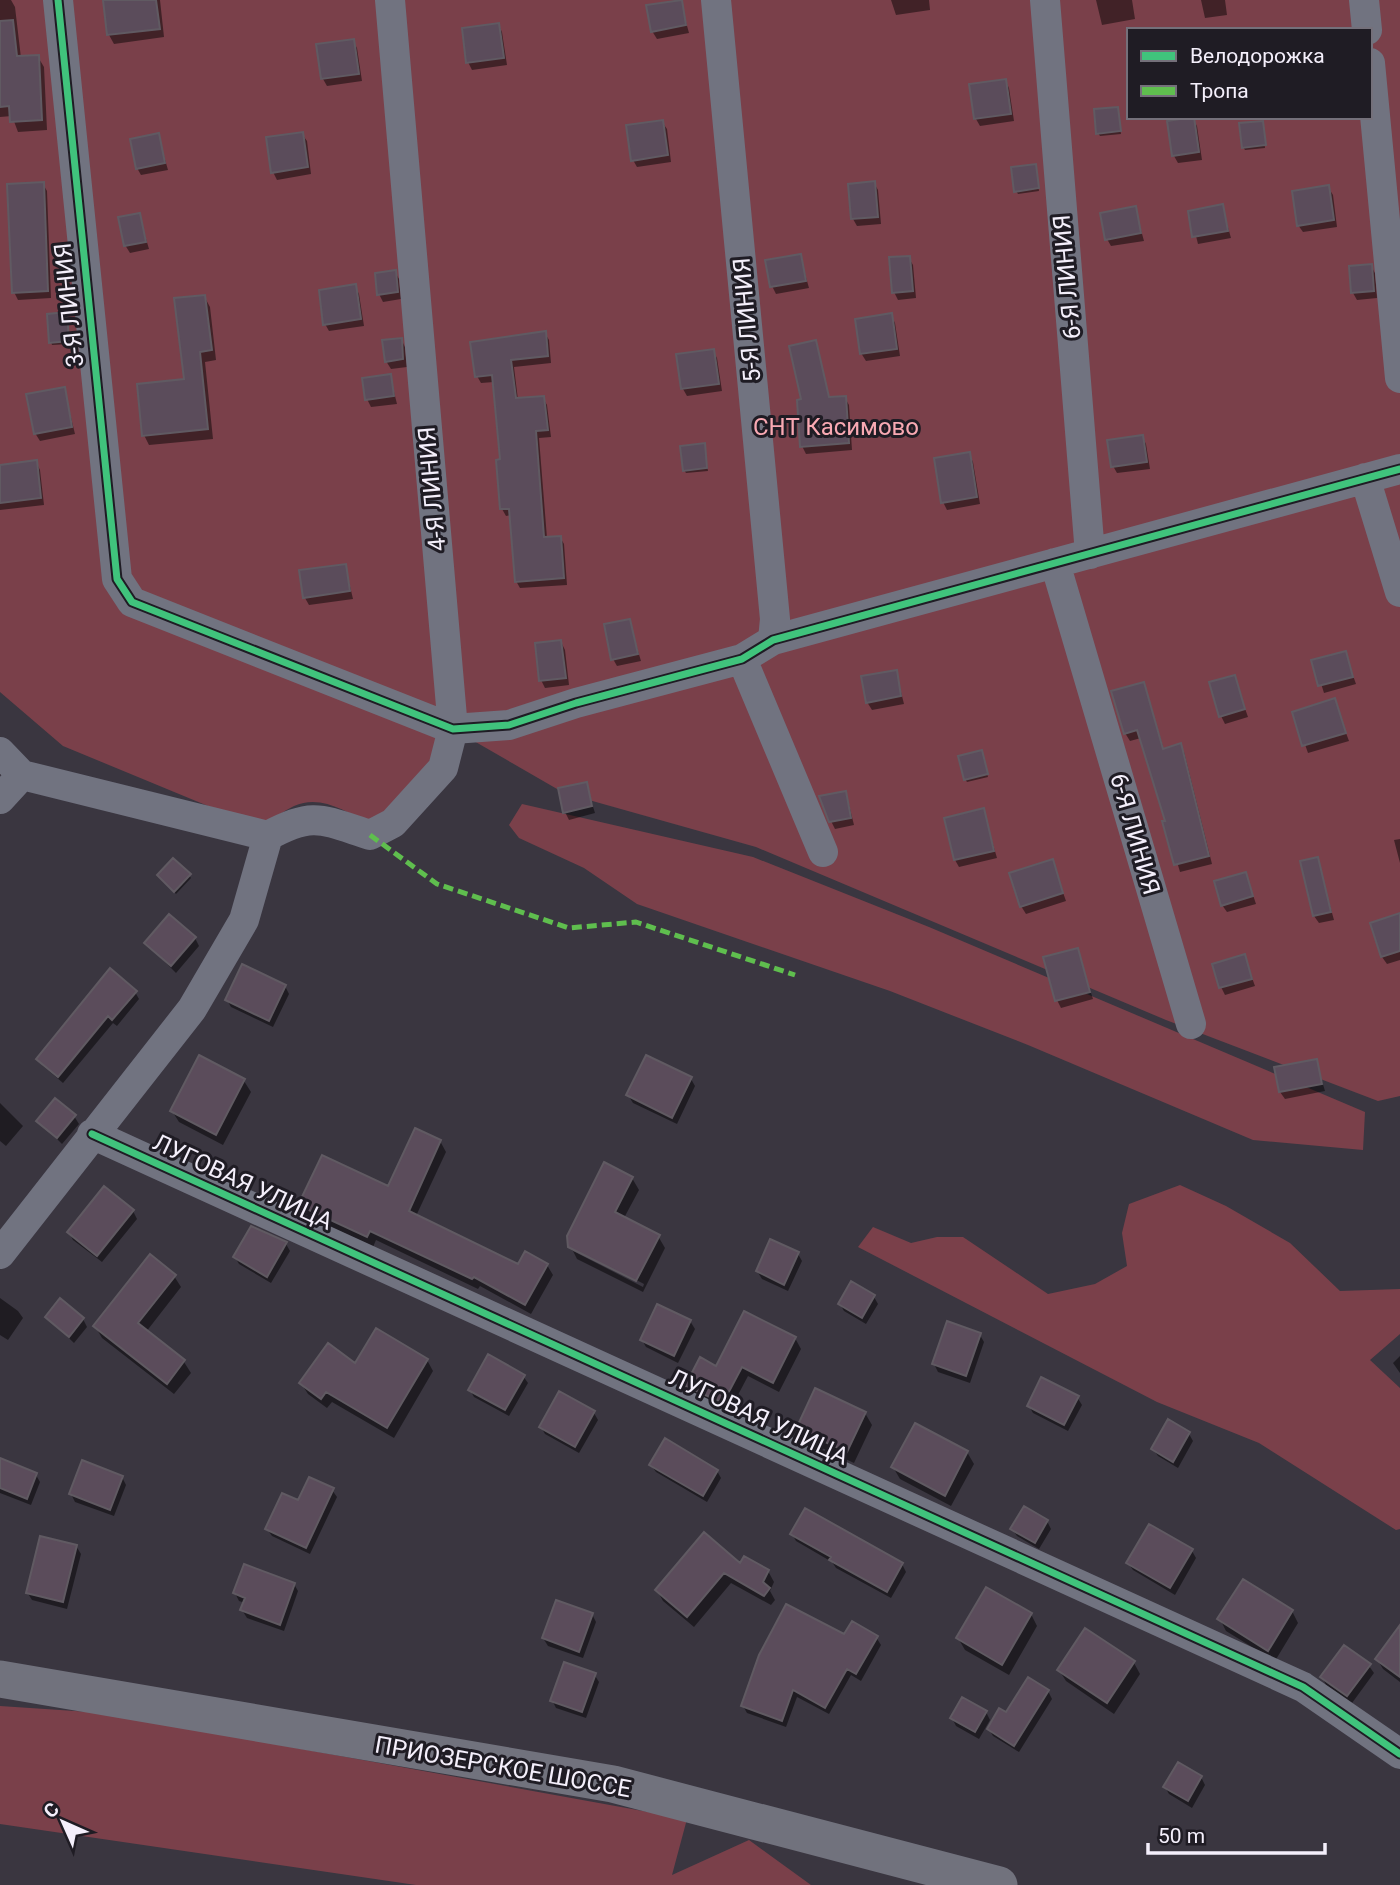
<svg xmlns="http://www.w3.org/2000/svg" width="1400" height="1885" viewBox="0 0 1400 1885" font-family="Roboto,sans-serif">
<rect width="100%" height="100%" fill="#3a3640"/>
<!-- green -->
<path fill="#7a404a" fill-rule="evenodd" d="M0,0H1400V1096L1378,1101L1166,1020L756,847L564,793L467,737L435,765L390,816L369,823C346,812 321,794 294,806C278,814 274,820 254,825L63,746L0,692ZM1129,30H1370V117H1129Z
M522,804L753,857L929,927L1365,1112L1363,1150L1253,1140L1028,1045L890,991L637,904L584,868L519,838L509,825Z
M1180,1185L1226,1206L1290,1243L1340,1291L1400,1289V1334L1370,1360L1400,1388V1529L1396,1530L1259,1443L1157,1402L858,1247L873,1227L911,1243L937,1237H963L1048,1294L1095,1284L1127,1266L1122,1233L1129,1204Z
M0,1706L105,1713L687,1819L672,1875L749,1840L811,1885H416L0,1824Z"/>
<!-- shadow -->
<path fill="#0007" d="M0,0H11L15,7L21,58L38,57L44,67L47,130L18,132L12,116L0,117Z
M105,0H160L164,37L114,44L109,35Z
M680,0L689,33L657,39L652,31Z
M891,0H929L930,10L896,15Z
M1096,0H1132L1135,19L1102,25Z
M1201,0H1225L1227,15L1205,18Z
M498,24L502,32L507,65L472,70L468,62Z
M353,41L357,48L362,81L327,86L323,79L318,46Z
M1005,80L1009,88L1014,121L980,126L976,119Z
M1117,108L1121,134L1100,136L1098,133Z
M1193,119L1197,126L1202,160L1178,163L1174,156L1169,122Z
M662,122L667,129L671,162L637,167L633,160Z
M1262,123L1265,148L1245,150L1243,147Z
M302,134L307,141L311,174L277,180L273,172Z
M158,135L168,170L141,175L137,168Z
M1035,166L1039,191L1018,194L1016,191Z
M874,183L878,190L881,224L857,226L853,219L850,185Z
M43,184L47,191L51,298L18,300L14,292Z
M1328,187L1333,195L1337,227L1303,232L1298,225Z
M1222,206L1231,238L1198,244L1190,212Z
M1135,208L1144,241L1111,246L1107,239Z
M139,215L149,249L130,253L125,245Z
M800,256L809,288L776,294L772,286Z
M909,258L913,265L916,298L898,300L894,292Z
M1371,266L1375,273L1377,298L1357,300L1353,293Z
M395,272L399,279L401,299L383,302L379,294Z
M355,286L359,294L364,326L329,331L325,324Z
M204,296L210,307L216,360L205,362L213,439L149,445L144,435L186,381Z
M66,314L70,344L52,345L51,342Z
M891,315L895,323L900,356L866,361L861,353Z
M545,333L549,340L551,363L514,367L518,400L543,398L547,405L551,437L539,438L547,538L560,537L564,544L567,585L520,588L516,581L511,515L506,516L502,509V461L494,382L481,383L477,376Z
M401,339L405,347L407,367L391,369L386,361Z
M815,342L830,399L845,398L849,405L852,450L806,454L802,446L803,401Z
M713,351L717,358L722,391L687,396L683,389L678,356Z
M390,376L397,404L371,407L367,399Z
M64,389L75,434L40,441L35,433Z
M1142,436L1146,444L1150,469L1117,473L1113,466Z
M704,445L708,471L686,473L684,470Z
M969,454L973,462L980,504L947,510L943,502Z
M36,462L40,470L44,505L0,510V466Z
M345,565L353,599L309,605L305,598Z
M629,621L641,661L617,666L613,659Z
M561,642L565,650L569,685L545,688L541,680Z
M1345,653L1356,684L1324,693L1314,661Z
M896,672L904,704L872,710L867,702Z
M1234,677L1248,717L1225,724L1221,716Z
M1144,684L1164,750L1180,745L1184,752L1212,864L1180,872L1141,738L1130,741L1125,733Z
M1334,701L1349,741L1308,753L1294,713Z
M982,755L988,777L967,782L965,779Z
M586,784L595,813L569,820L565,812Z
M846,793L854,825L835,829L831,821Z
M983,810L997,858L959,867L955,860Z
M1400,839V863L1394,840Z
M1317,859L1334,920L1319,923L1314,916Z
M1052,861L1066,901L1026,914L1021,906Z
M1246,874L1256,904L1227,912L1222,905Z
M189,875L191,878L176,894L159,876Z
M1400,915V960L1387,964L1382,957Z
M195,938L199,946L176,973L146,943Z
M1077,950L1093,999L1061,1008L1057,1000Z
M1244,956L1255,986L1225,995L1221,987Z
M285,986L289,994L273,1027L231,1007L227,1000Z
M135,992L139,999L117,1026L113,1023L63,1083L43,1066L38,1059Z
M200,1057L244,1081L251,1092L223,1145L179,1122L172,1111Z
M1316,1061L1325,1091L1285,1099L1280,1092Z
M691,1079L695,1086L677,1124L633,1103L628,1095Z
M0,1103L23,1126L6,1146L0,1141Z
M74,1116L79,1124L62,1144L39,1121Z
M440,1141L446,1152L416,1216L519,1266L547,1265L553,1275L531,1314L480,1286L478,1289L376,1240L373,1247L306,1215L300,1205L389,1189Z
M632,1178L639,1190L624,1218L658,1236L665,1248L643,1292L577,1259L573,1251L643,1287L644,1284L573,1247V1251L570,1246Z
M133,1211L137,1219L102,1262L73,1240L69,1232Z
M286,1244L290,1251L271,1283L239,1264L235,1257Z
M798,1254L802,1261L788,1291L762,1279L757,1271Z
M174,1276L181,1287L146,1332L184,1362L191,1373L174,1394L102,1338L95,1326Z
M874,1297L878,1304L866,1324L844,1311L840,1304Z
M0,1298L18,1311L23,1318L8,1340L0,1335Z
M47,1317L83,1319L87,1327L74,1343Z
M690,1321L695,1329L678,1363L646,1347L642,1340Z
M980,1335L984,1342L970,1383L938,1372L934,1364Z
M795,1338L801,1349L779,1392L748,1376L729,1412L693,1396L687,1386L716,1368Z
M1400,1356V1373L1393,1363Z
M427,1360L433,1371L394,1438L332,1402L327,1408L308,1394L301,1383L356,1365Z
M523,1376L528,1383L509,1416L474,1397L470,1390Z
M1077,1397L1082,1405L1068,1431L1033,1413L1029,1406Z
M594,1413L598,1420L579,1453L545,1434L541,1427Z
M865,1413L872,1425L854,1463L805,1440L798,1429Z
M1189,1434L1193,1441L1178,1468L1158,1456L1153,1449Z
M967,1452L974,1464L951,1506L900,1479L893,1467Z
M0,1460L36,1475L40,1482L31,1505L0,1493Z
M651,1465L717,1471L721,1478L707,1502L656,1472Z
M122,1477L126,1485L114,1516L75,1502L71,1494Z
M332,1490L337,1497L310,1554L272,1536L267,1529L299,1502Z
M1047,1521L1051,1529L1039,1549L1017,1536L1012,1529Z
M792,1534L902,1564L906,1572L891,1598L836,1568L832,1562L796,1541Z
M76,1546L81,1554L67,1609L32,1600L27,1592Z
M1192,1551L1196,1558L1175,1595L1133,1570L1128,1563Z
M741,1566L768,1571L774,1582L770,1591L775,1600L771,1605L731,1583L694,1627L663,1601L657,1590Z
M294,1584L298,1591L284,1631L247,1618L242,1610L245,1603L239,1601L235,1593Z
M1292,1611L1298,1623L1275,1661L1226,1631L1220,1619Z
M592,1614L596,1622L583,1658L548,1646L543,1638Z
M1031,1614L1037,1626L1009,1675L965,1650L958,1638Z
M1400,1631V1682L1383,1669L1377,1659Z
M845,1637H876L881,1645L861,1681L851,1675L829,1714L797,1697L786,1727L747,1713L743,1706Z
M1134,1663L1140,1674L1114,1714L1066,1681L1059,1670Z
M1369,1666L1374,1673L1352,1703L1326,1685L1322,1677Z
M594,1674L599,1682L586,1718L556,1708L552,1700Z
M1048,1691L1052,1699L1019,1752L993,1736L989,1729Z
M986,1712L990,1720L979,1739L956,1726L952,1718Z
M1201,1777L1205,1785L1192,1808L1169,1794L1165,1787Z"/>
<!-- building -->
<path fill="#5b4c5b" stroke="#605a62" stroke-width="2" d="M103,0H156L160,29L107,35Z
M682,0L686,25L651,32L646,5Z
M13,20L17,56L39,55L42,120L10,122L9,106L0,107V21Z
M499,23L504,58L466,63L462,28Z
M354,39L359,74L321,79L316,44Z
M1006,79L1011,114L974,119L969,84Z
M1118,107L1121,131L1096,134L1094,109Z
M1194,117L1199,152L1172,156L1167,121Z
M663,120L668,155L631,161L626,125Z
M1263,121L1266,145L1242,148L1239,123Z
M303,132L308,167L271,173L266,137Z
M159,133L165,163L136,169L130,139Z
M1036,164L1039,188L1014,192L1011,167Z
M875,181L878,217L851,219L848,184Z
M44,182L48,291L12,293L7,184Z
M1329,185L1334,220L1297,226L1292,191Z
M1223,204L1228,231L1192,237L1188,211Z
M1136,206L1141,233L1105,240L1100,213Z
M140,213L146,242L124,246L118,217Z
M801,254L806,281L770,287L765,260Z
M910,256L913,291L892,293L889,257Z
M1372,264L1374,291L1351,293L1349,266Z
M396,270L398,292L377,295L375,273Z
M356,284L361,319L323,325L319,290Z
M205,295L212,350L200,352L208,429L142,436L137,384L184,379L174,298Z
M67,312L69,341L49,343L47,314Z
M892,313L897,349L860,354L855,319Z
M546,331L548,356L511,360L516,398L544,396L548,430L536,431L544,537L561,536L564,578L515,582L509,509H500L496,460L500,459L492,375L475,377L470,342Z
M402,338L403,359L385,362L382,340Z
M816,340L829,397L846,396L849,443L800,447L797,400L801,399L789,346Z
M714,349L719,384L681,389L676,354Z
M391,374L394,396L365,400L362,378Z
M65,387L72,427L34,434L26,394Z
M1143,435L1147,462L1111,467L1107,440Z
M705,443L707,468L683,471L680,446Z
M970,452L977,497L941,503L934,458Z
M37,460L41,498L0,503V465Z
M346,564L350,591L303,598L299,570Z
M630,619L638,654L611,660L604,624Z
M561,640L566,678L539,681L535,643Z
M1346,651L1353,677L1318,686L1311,660Z
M897,670L901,696L866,703L861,676Z
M1235,675L1245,709L1219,717L1209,682Z
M1144,682L1163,749L1181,743L1209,856L1174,865L1162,821H1165L1137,730L1124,734L1111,691Z
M1335,698L1346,733L1302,746L1292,712Z
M982,750L988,774L964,780L958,756Z
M587,782L592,806L563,813L558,788Z
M846,791L851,818L829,822L819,796Z
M984,808L994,851L954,860L944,818Z
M1318,857L1331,912L1313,916L1300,861Z
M173,858L191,874L174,892L157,875Z
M1053,859L1063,893L1020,907L1009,873Z
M1246,872L1253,896L1221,906L1214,881Z
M1400,913V951L1381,957L1370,923Z
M169,914L196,937L171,966L144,943Z
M1078,948L1090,992L1055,1001L1043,957Z
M1245,954L1252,979L1219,988L1212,964Z
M242,964L286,985L269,1021L225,1000Z
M110,968L137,991L112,1020L108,1016L58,1077L36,1059Z
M199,1055L245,1079L216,1135L170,1111Z
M646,1055L692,1077L672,1118L626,1095Z
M1317,1059L1322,1084L1279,1092L1274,1067Z
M55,1098L76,1115L57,1138L36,1121Z
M415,1128L441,1140L409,1211L518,1264L525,1251L548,1264L525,1305L474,1277L472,1279L370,1231L367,1237L298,1205L322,1155L388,1186Z
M604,1162L633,1177L615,1212L660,1235L636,1281L568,1247L567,1236Z
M104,1186L134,1210L97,1256L67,1232Z
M251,1226L287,1242L267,1277L233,1257Z
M770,1239L799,1252L784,1285L756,1271Z
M150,1254L176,1275L138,1323L185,1360L167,1384L93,1326Z
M851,1281L875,1295L862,1318L838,1304Z
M60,1298L84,1318L69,1337L45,1317Z
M657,1304L691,1320L674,1356L640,1340Z
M744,1311L796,1337L773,1383L742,1367L723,1403L685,1386L700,1357L716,1366Z
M947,1321L981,1333L966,1376L932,1364Z
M376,1328L428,1359L387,1428L326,1392L321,1399L299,1383L328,1343L355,1363Z
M488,1354L525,1375L505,1410L468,1390Z
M1041,1377L1079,1396L1064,1425L1027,1406Z
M815,1388L866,1412L847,1452L796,1429Z
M559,1391L595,1411L575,1447L539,1427Z
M1168,1419L1190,1432L1173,1462L1151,1449Z
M915,1423L968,1451L945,1496L891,1467Z
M665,1438L718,1470L703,1496L649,1465Z
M0,1458L37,1473L27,1499L0,1488Z
M82,1460L123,1476L110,1510L69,1494Z
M309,1477L334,1488L306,1548L265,1529L282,1493L298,1500Z
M1024,1506L1048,1520L1035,1543L1010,1529Z
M805,1508L903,1563L887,1592L829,1560L831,1557L790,1534Z
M1149,1524L1193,1549L1170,1588L1126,1563Z
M704,1532L740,1563L744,1556L769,1570L763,1582L770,1588L764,1596L724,1573L687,1617L655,1590Z
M40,1536L77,1545L63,1602L26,1593Z
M244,1564L295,1583L280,1625L240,1610L245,1598L233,1593Z
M1243,1579L1293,1610L1268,1651L1217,1619Z
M986,1587L1032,1613L1002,1665L956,1638Z
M556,1600L593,1613L579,1652L542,1638Z
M786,1604L844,1634L852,1621L878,1636L856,1674L847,1669L825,1708L793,1690L782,1721L741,1706L759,1655Z
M1400,1625V1677L1375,1659Z
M1085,1628L1135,1661L1107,1703L1057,1670Z
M1344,1645L1371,1664L1347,1696L1320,1677Z
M564,1662L596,1673L582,1712L550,1701Z
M1028,1677L1049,1690L1014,1746L987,1729L999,1708L1006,1712Z
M962,1697L987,1711L975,1732L950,1718Z
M1178,1762L1202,1776L1188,1801L1163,1787Z"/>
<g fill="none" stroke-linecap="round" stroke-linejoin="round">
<!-- minor -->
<path stroke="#717380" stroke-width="30" d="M58,0L117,579L132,602L453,729L509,725L576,703L742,659L773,640L1400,469
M716,0L775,619L773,640
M1045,0L1090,554
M1364,0L1367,30
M1370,63L1400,378
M1365,478L1400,592
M1055,563L1191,1024
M742,659L823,852
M0,752L22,775L268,836
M0,799L22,775
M268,836C313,811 323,820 370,835L393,823L443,768L453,729L390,0
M92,1134L1303,1687L1400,1754
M0,1254L192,1009L244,920L268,836"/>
<!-- major -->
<path stroke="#71727d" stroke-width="37" d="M0,1679L613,1784L999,1885"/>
<!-- quiet -->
<path stroke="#5fbe4e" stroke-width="5" stroke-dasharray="10 5" stroke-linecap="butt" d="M370,835L437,884L569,928L636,922L795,975"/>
<defs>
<path id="cycleway" d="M58,0L117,579L132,602L453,729L509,725L576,703L742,659L773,640L1400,469
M92,1134L1303,1687L1400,1754"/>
</defs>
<!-- cycleway casing -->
<use href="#cycleway" stroke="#1f1c24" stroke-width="11"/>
<!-- cycleway -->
<use href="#cycleway" stroke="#40c37c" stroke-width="7"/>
</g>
<g text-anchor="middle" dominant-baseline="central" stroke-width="6" stroke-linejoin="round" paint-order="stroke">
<!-- street labels -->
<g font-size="24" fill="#f4effb" stroke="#1f1c24">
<text transform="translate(1067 277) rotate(-95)">6-Я ЛИНИЯ</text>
<text transform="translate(69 305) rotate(-96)">3-Я ЛИНИЯ</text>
<text transform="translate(747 320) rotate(-95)">5-Я ЛИНИЯ</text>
<text transform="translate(432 489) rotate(-95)">4-Я ЛИНИЯ</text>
<text transform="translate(1135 834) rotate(74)">6-Я ЛИНИЯ</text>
<text transform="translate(243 1182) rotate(25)">ЛУГОВАЯ УЛИЦА</text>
<text transform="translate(759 1417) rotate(25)">ЛУГОВАЯ УЛИЦА</text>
<text transform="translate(503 1767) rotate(10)">ПРИОЗЕРСКОЕ ШОССЕ</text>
</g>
<!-- park labels -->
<g font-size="24" fill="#f9a9b3" stroke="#1f1c24">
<text x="836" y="427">СНТ Касимово</text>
</g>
</g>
<!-- legend -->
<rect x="1127" y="28" width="245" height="91" fill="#1f1c24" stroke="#74707a" stroke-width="2"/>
<rect x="1141" y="51" width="35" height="10" fill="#40c37c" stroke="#74707a" stroke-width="2"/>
<text x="1190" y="63" font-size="21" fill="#f4effb">Велодорожка</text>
<rect x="1141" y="86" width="35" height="10" fill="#5fbe4e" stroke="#74707a" stroke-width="2"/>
<text x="1190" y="98" font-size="21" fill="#f4effb">Тропа</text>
<!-- north arrow -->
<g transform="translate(63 1822) rotate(315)" stroke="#1f1c24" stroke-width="5" paint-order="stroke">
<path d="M0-5L12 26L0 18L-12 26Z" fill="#f4effb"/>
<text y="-10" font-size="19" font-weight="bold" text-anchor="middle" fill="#f4effb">С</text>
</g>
<!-- scale -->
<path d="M1148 1843v10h177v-10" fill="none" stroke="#f4effb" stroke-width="3.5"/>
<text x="1158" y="1843" font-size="21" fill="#f4effb" stroke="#1f1c24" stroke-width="5" paint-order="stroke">50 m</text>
</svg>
